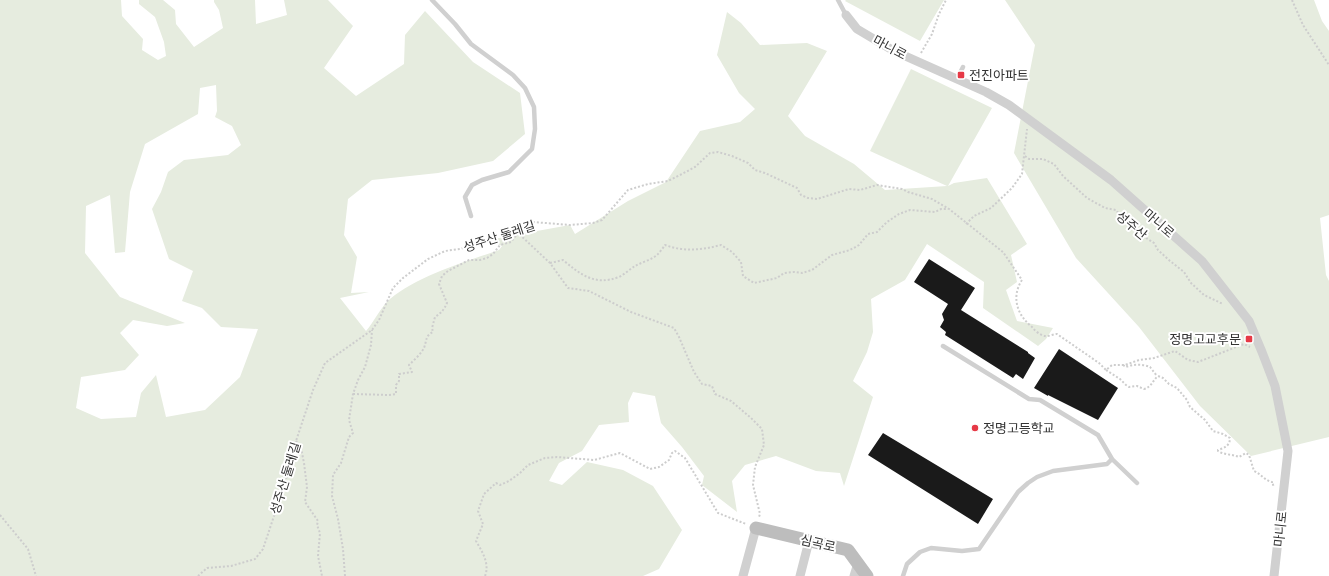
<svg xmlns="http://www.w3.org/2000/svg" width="1329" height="576" viewBox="0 0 1329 576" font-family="'Exo 2','Noto Sans KR',sans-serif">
<rect width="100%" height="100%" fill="#fff"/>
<!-- green -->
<path fill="#e6ecdf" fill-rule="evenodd" d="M0,0H121L122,16L143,39L142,50L158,60L166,56L164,42L155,17L139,4V0H163L175,10L176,24L194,47L223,28L219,10L214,2V0H255L256,24L287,15L284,0H328L353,26L324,68L356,96L404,64L405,35L425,11L473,62L520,93L525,134L493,161L438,173L372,180L348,199L344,235L357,257L351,293L369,292L340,298L366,331C374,322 380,308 390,299C417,276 465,262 499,250L502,246L488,240L570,225L575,234L628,201L666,182L700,131L740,122L755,109L739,93L717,55L727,12L741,23L760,45L807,43L827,51L788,116L805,136L854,164L885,190L947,186L870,151L911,69L992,108L948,186L954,183L987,178L1027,244L1011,255L1017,282L1006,290L1017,321L1053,328L1046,339L1038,346L983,308L984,282L927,244L905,280L871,299L873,332L867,352L853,381L873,397L844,486L840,473L816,471L776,456L745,465L732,481L737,512L702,485L704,476L682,447L661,423L655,396L633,392L628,403L629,422L599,425L582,451L559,463L549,481L562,485L587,462L623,470L653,486L682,530L659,569L643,576H0ZM216,85L217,111L215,117L232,126L241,145L228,155L184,160L168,172L161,192L152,209L169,259L193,271L182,301L202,308L221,327L258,329L240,377L205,410L166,417L156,375L141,393L136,417L101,419L76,408L81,377L125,370L139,355L120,333L133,320L167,326L185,323L120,297L85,253L86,206L110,195L115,253L125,252L130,192L145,144L198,114L200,88Z
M846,0H944L920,41L845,1Z
M1005,0H1314L1322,21L1329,31V215L1320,218L1326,275L1329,281V437L1251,456L1200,406L1139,327L1076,258L1014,153L1035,45Z"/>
<!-- building -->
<path fill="#1a1a1a" d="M929,259L975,288L961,310L1028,352V353L1035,358L1023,379L1016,374L1013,378L945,335L946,332L940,327L944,320L942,314L948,304L914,282Z
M1059,349L1118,388L1098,420L1048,395V396L1034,388Z
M883,433L993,499L978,524L868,455Z"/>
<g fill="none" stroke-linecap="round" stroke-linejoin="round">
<!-- path -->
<path stroke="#cdcdcd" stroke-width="2" stroke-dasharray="2 2" stroke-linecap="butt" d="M1292,0L1303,25L1329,65
M921,53L932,34L939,14L946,0
M1025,156L1029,159H1043L1054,164L1063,176L1087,198L1105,208L1116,210L1122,218L1136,227L1143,236L1154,243L1158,250L1170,261L1184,272L1191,283L1204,295L1223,304
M966,224L974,216L991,208L1012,188L1022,174L1027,129
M513,230L518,233L550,263L568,288L589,291L631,312L674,328L679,337L694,372L702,384L712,386L715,394L731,401L751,418L762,429L764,445L755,467L753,485L760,514L759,517
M550,263L563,260C581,275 595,286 619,277C625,274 630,269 635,266C642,262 651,260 657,255C660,252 663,248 665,245C684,252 702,250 721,245L732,252L741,262L743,276L754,283L777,278L784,273L794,272L802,273L812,270L832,255L850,250L859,245L868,234L877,232L887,222L899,214L910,210L935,212L941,209H948
M1123,365L1126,367C1133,364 1143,364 1150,367L1157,376
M1106,370L1120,379L1126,385L1129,387L1137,386L1144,389C1152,387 1152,381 1158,376L1163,378L1169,384L1177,388L1187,400L1190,407L1205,420L1213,431L1223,434L1230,438C1230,446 1224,448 1218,450V451C1224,455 1232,454 1239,457L1246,453L1249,455L1254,471C1261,474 1264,480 1272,482V485L1276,484
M353,394L389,395L396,394V385L399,381V374L412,372L409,365C414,360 421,354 424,348C427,340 425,336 433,332L432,328L435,317C441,313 444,310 447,303L439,284L442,276L448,271L469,260H480L487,258L493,254L500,245L511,242L518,233
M296,441L301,448L304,463L307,487L305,502L318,521L317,525L320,533L318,556L322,576
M0,515L28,549L36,576
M198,576L207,568L231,566L255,559L263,549L285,483L296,441L313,390L325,363L372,330L379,320L393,288L403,278L428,259L445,251L460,249L488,240L533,222L570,225L593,223L602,220L628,190L648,184L668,181L682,174L695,167L710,153L718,152L732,156L748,163L755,170L765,173L797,188L801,195L808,198L817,199L849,189L860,190L877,185L902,189L908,192L932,199L949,209L1003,252L1022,280C1011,297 1017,315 1032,327C1035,331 1040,335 1045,336C1048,337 1053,334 1057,334L1099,363L1106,370L1112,365H1125L1139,360L1154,358L1175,351L1188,360L1198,362L1244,344L1250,347
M345,576L343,549L338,519L332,496L333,475L341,463L349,437L353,433L349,420L353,394L358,380L365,367L371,345L372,330
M485,576C490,564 482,551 476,541L483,524L478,511L484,494L496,483L500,485L509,481L520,473L528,465L545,458L557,457L594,460L620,453L650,469L659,467L669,460L672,453L675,451L685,458L718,513L746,524"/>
<!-- lane -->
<path stroke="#d0d0d0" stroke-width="4.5" d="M432,0L455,24L471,44L513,75L525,88L534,107L535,129L532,149L509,172L482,180L472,185L465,197L471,216
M838,0L846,15
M957,79L963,67
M943,346L1029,399L1040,400L1098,435L1112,459
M903,576L907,564L920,552L931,548L962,551L979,549L1018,492L1028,483L1037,477L1053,471L1107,464L1112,459L1137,483"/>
<!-- street -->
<path stroke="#d0d0d0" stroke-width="9" d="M846,15L857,29L894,51L986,92L1009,105L1111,180L1202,261L1249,321L1262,352L1275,386L1288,451L1274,576
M743,576L756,528
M800,576L809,541
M854,576L858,563"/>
<!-- secondary -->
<path stroke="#bdbdbd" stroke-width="13" d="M756,528L848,550L867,576"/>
</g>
<!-- markers -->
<g fill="#e63946" stroke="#fff" stroke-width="1.5">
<rect x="957" y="71" width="8" height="8" rx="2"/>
<rect x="1245" y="335" width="8" height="8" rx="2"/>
<circle cx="975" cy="428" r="4"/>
</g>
<g text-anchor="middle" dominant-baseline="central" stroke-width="4" stroke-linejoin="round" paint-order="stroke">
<!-- street labels -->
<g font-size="13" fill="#333" stroke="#fff">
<text transform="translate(890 47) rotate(28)">마니로</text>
<text transform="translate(1159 223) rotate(41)">마니로</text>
<text transform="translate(1132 225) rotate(40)">성주산</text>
<text transform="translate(499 236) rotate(-18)">성주산 둘레길</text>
<text transform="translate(285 478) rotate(-73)">성주산 둘레길</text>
<text transform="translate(1280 529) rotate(-84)">마니로</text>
<text transform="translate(818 543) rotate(13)">심곡로</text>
</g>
<!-- poi labels -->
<g font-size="13" fill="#333" stroke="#fff" text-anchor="start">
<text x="969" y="75">전진아파트</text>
<text x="1241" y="339" text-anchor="end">정명고교후문</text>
<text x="983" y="428">정명고등학교</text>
</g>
</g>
</svg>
